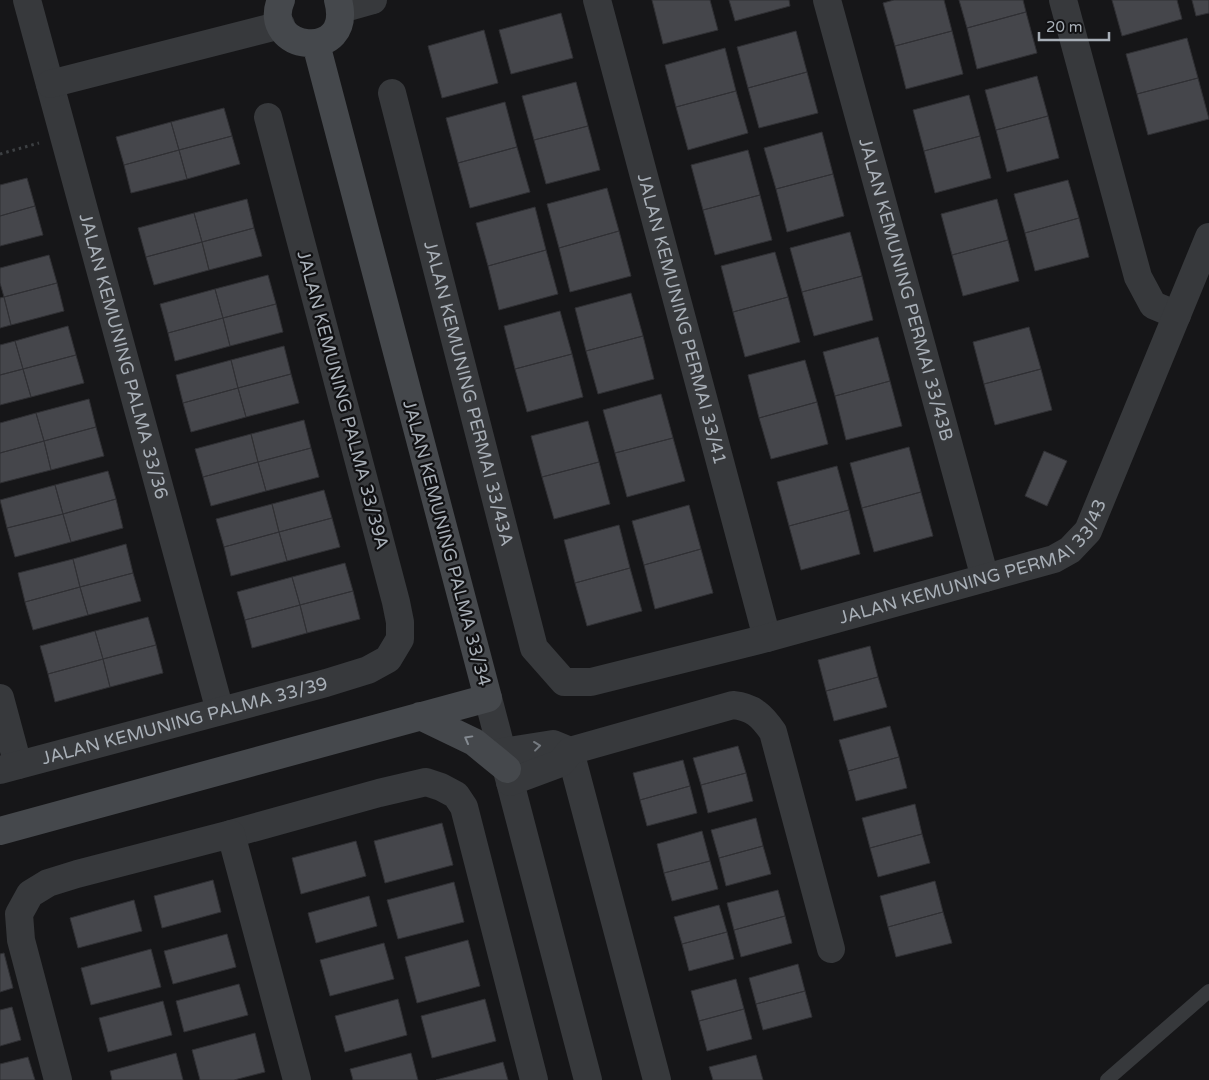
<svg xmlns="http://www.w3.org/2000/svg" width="1209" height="1080" viewBox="0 0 1209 1080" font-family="'Varela Round',sans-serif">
<rect width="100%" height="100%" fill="#161618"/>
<!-- building -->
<path fill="#45464b" stroke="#303034" d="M652,0H710L718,30L663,44Z
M729,0H789L790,6L735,21Z
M894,0H944L952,31L895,46L883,3Z
M959,0H1023L1026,12L967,28Z
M1112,0H1177L1182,19L1122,36Z
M1192,0H1209V13L1196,16Z
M1026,12L1037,53L977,69L967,28Z
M561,13L573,58L511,74L499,30Z
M484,30L498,83L442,98L428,46Z
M796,31L807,72L748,88L737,47Z
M952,31L963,74L906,89L895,46Z
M1187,38L1198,78L1137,94L1126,54Z
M725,48L736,91L676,107L665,65Z
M807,72L818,113L759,128L748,88Z
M1037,76L1048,116L996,130L985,90Z
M1198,78L1209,119L1148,135L1137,94Z
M576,82L588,126L534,140L522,96Z
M736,91L748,133L688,150L676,107Z
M969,95L980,136L924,151L913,110Z
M505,102L517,147L458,163L446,118Z
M224,108L232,136L179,150L171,122Z
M1048,116L1059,158L1007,172L996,130Z
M171,122L179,150L124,165L116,137Z
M588,126L600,170L546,184L534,140Z
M822,132L833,174L776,189L764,148Z
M232,136L240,164L187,179L179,150Z
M980,136L991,178L935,193L924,151Z
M517,147L530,192L470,208L458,163Z
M179,150L187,179L131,193L124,165Z
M748,150L760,195L703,210L691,165Z
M833,174L844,216L787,232L776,189Z
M27,178L35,206L0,216V185Z
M1068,180L1079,218L1025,233L1014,194Z
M607,188L619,231L559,248L547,204Z
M760,195L772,240L715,255L703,210Z
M247,199L254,228L202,242L194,213Z
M997,199L1008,240L952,255L941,214Z
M35,206L43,235L0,246V216Z
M535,207L546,250L488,266L476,223Z
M194,213L202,242L146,257L138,228Z
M1079,218L1089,257L1035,271L1025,233Z
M254,228L262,256L209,270L202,242Z
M619,231L631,276L570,292L559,248Z
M850,232L862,276L802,292L790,248Z
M1008,240L1019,281L963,296L952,255Z
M202,242L209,270L154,285L146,257Z
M546,250L558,294L499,310L488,266Z
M775,252L788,297L733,312L721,266Z
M49,255L57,283L4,297L0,283V268Z
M268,275L276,304L223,318L215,289Z
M862,276L873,320L814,336L802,292Z
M57,283L64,311L11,325L4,297Z
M215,289L223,318L168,333L160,304Z
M631,293L643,336L586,351L575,308Z
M4,297L11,325L0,328V298Z
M788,297L800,342L745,357L733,312Z
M276,304L283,332L230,346L223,318Z
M560,311L572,354L515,369L504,326Z
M223,318L230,346L175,361L168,333Z
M68,326L76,355L23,369L15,341Z
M1029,327L1041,369L984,384L973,342Z
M643,336L654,379L598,394L586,351Z
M878,337L890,381L835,396L823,352Z
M15,341L23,369L0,375V345Z
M284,346L291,374L238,388L231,360Z
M572,354L583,397L527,412L515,369Z
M76,355L84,383L31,397L23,369Z
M231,360L238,388L183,403L176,375Z
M805,360L817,402L759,418L748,375Z
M23,369L31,397L0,405V375Z
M1041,369L1052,410L995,425L984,384Z
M291,374L299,403L246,417L238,388Z
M890,381L902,426L846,440L835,396Z
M238,388L246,417L191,432L183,403Z
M661,394L673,438L615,453L603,410Z
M89,399L96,427L44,441L36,413Z
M817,402L828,444L771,459L759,418Z
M36,413L44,441L0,453V423Z
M304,420L311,448L258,462L251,434Z
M588,421L599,462L542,477L531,436Z
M96,427L104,456L51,470L44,441Z
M251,434L258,462L203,477L195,449Z
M673,438L685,481L627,497L615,453Z
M44,441L51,470L0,483V453Z
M909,447L921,492L862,508L850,463Z
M311,448L319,477L266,491L258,462Z
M1044,451L1067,461L1047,506L1025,496Z
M258,462L266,491L211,506L203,477Z
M599,462L610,504L554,519L542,477Z
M837,466L849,510L789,526L777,482Z
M108,471L116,499L63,514L55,485Z
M55,485L63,514L7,528L0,500Z
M324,490L332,518L279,532L272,504Z
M921,492L933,536L874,552L862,508Z
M116,499L123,528L71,542L63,514Z
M272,504L279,532L224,547L216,519Z
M689,505L701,549L644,565L632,521Z
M849,510L860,554L801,570L789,526Z
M63,514L71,542L15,557L7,528Z
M332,518L340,547L287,561L279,532Z
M619,525L630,568L575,583L564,540Z
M279,532L287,561L231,576L224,547Z
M126,544L133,573L80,587L73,559Z
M701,549L713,593L655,609L644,565Z
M73,559L80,587L25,602L18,573Z
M345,563L353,591L300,605L292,577Z
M630,568L642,611L587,626L575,583Z
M133,573L141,601L88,615L80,587Z
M292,577L300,605L245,620L237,592Z
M80,587L88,615L33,630L25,602Z
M353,591L360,619L307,633L300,605Z
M300,605L307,633L252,648L245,620Z
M148,617L156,645L103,659L95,631Z
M95,631L103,659L48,674L40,646Z
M156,645L163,673L110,687L103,659Z
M870,646L878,677L826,691L818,660Z
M103,659L110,687L55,702L48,674Z
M878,677L887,707L834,721L826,691Z
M890,726L899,757L848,771L839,740Z
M738,746L746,773L701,785L693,758Z
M899,757L907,788L856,801L848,771Z
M683,760L690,786L640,800L633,773Z
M746,773L753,801L708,813L701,785Z
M690,786L697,813L647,826L640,800Z
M915,804L922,834L870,848L862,818Z
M756,818L763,846L719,858L711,830Z
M442,823L453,865L385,883L374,841Z
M702,831L710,861L664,873L657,844Z
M922,834L930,863L878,877L870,848Z
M356,841L366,876L301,894L292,858Z
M763,846L771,874L726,886L719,858Z
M710,861L718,889L672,901L664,873Z
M213,880L221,912L162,928L154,896Z
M935,881L943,912L888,927L880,896Z
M454,882L464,922L398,939L387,900Z
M778,890L785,916L734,930L727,903Z
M369,896L377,926L316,943L308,913Z
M134,900L142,931L78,948L70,918Z
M719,905L727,932L682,944L674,917Z
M943,912L952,943L896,957L888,927Z
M785,916L792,943L741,957L734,930Z
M727,932L734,959L689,971L682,944Z
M227,934L236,967L173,984L164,951Z
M468,940L480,986L417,1003L405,957Z
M384,943L394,979L330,996L320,960Z
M151,949L161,987L91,1005L81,968Z
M4,953L13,988L0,992V954Z
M798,964L805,991L756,1004L749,978Z
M736,979L744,1009L699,1021L691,991Z
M239,984L248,1015L184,1032L176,1001Z
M805,991L812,1017L763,1030L756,1004Z
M398,999L407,1035L345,1052L335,1016Z
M485,999L496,1041L432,1058L421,1016Z
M163,1001L172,1035L108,1052L99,1018Z
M12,1007L21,1040L0,1046V1010Z
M744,1009L752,1039L707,1051L699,1021Z
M255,1033L265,1072L234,1080H200L192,1050Z
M176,1053L183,1080H112L110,1071Z
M411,1053L418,1080H353L350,1069Z
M756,1055L763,1080H713L709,1067Z
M28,1057L35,1080H0V1064Z
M503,1062L508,1080H436Z"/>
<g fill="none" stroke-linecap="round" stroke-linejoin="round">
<!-- path -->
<path stroke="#3d4043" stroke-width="3" stroke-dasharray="2.5 4" stroke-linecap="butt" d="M0,154L39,143"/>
<!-- service -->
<path stroke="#37393c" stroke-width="14" d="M1107,1080L1209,991"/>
<!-- minor -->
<g stroke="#37393c" stroke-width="28">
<path id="s1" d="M27,0L220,711"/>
<path id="s2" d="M597,0L767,638"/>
<path id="s3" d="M827,0L985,578"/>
<path d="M1063,0L1138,277L1153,305L1177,315"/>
<path d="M341,9L373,0"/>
<path d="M50,84L281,25"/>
<path id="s4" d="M392,93L534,648L564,682H591L767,638L1054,559L1070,550L1088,531L1209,237"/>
<path d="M0,698L18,765"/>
<path d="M488,698L588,1080"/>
<path d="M570,751L657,1080"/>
<path d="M502,752L553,744L570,751"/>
<path id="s5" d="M0,770L326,683L368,670L388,659L400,639V622L396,602L268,117"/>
<path d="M510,782L561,763L570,751L733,705C753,707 762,716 773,732L831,949"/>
<path d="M231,834L379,793L426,782L441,787L456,795L464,807L534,1080"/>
<path d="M58,1080L21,940L19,914L30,894L48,883L77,874L231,834L297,1080"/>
</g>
<!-- secondary -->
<path stroke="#45484c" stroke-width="28" d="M281,0C259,51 355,64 338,0
M420,716L474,742L507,769
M0,831L488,698L316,44"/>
</g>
<!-- one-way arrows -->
<defs><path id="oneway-chevron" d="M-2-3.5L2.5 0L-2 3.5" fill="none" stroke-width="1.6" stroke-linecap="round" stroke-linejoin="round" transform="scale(1.25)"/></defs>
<use stroke="#858b92" href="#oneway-chevron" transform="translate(468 739) rotate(-151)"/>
<use stroke="#757a80" href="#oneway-chevron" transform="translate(537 746) rotate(-7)"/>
<g text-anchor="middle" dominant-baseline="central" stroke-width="4.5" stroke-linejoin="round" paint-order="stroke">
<!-- street labels -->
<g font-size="18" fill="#a8afb7" stroke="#111113">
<text stroke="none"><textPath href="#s3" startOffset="300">JALAN KEMUNING PERMAI 33/43B</textPath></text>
<text stroke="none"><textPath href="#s2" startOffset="330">JALAN KEMUNING PERMAI 33/41</textPath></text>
<text stroke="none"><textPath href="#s1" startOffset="369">JALAN KEMUNING PALMA 33/36</textPath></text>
<text stroke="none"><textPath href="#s4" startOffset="310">JALAN KEMUNING PERMAI 33/43A</textPath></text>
<text transform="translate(343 400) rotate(75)">JALAN KEMUNING PALMA 33/39A</text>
<text transform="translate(447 543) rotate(75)">JALAN KEMUNING PALMA 33/34</text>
<text stroke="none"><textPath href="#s4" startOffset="1052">JALAN KEMUNING PERMAI 33/43</textPath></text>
<text stroke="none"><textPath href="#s5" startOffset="191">JALAN KEMUNING PALMA 33/39</textPath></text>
</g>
</g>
<!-- scale -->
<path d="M1039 32v8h70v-8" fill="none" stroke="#a8afb7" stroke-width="2.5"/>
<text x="1046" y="32" font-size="15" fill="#a8afb7" stroke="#111113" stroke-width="4" paint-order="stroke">20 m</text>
</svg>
